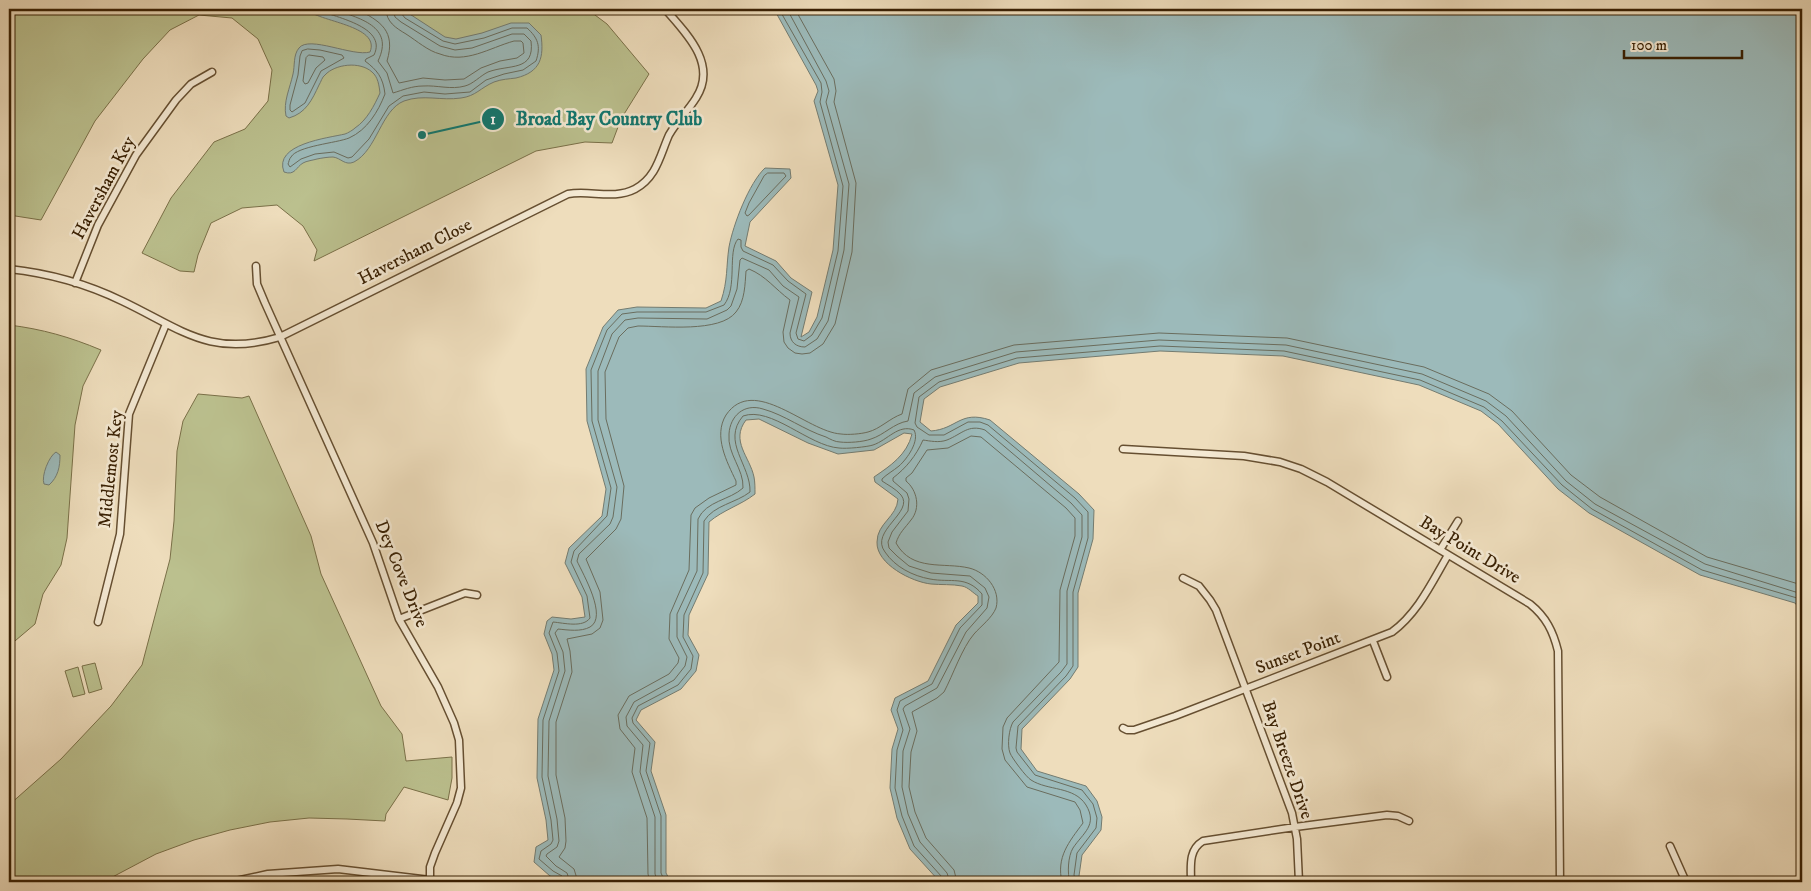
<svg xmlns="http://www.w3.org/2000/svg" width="1811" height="891" viewBox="0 0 1811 891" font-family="'IM FELL DW Pica',serif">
<rect width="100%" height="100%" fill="#eeddbc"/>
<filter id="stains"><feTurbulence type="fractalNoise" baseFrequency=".004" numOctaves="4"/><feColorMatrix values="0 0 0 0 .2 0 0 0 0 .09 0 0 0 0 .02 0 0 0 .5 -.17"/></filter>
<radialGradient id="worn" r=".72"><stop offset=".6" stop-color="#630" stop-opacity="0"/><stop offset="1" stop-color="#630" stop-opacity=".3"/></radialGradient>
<!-- green -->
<path fill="#bbc08e" stroke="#7a7048" d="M9,9H587L607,24L649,74L621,119L612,143L585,142L536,151L314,261L317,250L303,226L277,205L242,208L211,223L198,255L194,272L180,271L142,253L171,198L214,142L245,129L268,101L272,70L258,39L232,18L199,15L170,30L143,59L95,121L41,220L9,215Z
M9,325C42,329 70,337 101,350L83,386L75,425L67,538L61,565L43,594L35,624L9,646Z
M198,394L242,398L249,396L311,536L321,574L381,706L402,734L406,761L452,757V778L448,800L404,787L386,814L385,821L347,819L309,818L270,822L230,830L194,840L156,854L103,882H9V805L61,759L111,706L142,665L170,559L174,521L177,451L183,421Z
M95,663L102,689L89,693L82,666Z
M78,667L85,694L73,697L65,671Z"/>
<!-- water -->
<path fill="#9cbaba" stroke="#747c71" d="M306,9H402L445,37L456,39L482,33L511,23H529L541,35C544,57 541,72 516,78C509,79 502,79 494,82C480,88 476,96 461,98C441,101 423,94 404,101C381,110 377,150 354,162C345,166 341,158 333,157C328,157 322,158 317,159C314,160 306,161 303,163C296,167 295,176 284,172C273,144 328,138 345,134C348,133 353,130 355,128C367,120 374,106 380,93C379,85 378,77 372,72C360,61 335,64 325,75C322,77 321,82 319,85C312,100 306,113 289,118L286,116C283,102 290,88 293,74C295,66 293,55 299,48C309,35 353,57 370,52C381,25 318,22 306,9Z
M774,9H1802V612L1795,603L1700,575L1589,513L1558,489L1498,424L1481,411L1419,385L1283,356L1160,351L1019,363L940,387L924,399L920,422L931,431C957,429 960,410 990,420L1079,494L1094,510L1093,539L1078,593V667L1070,679L1022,729L1021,749L1037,771L1086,786L1097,801L1102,817L1101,830L1082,855L1079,876L1082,882H940L910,849L897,818L890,788L892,749L898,729L891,710L895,698L928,681L956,625L978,603V596C973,593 968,587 962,586C952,584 941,585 931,584C912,582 876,564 877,542C877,523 897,517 898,499L875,482L874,477C890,466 907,455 912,434L904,433L874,450L838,454L808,443L759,419L746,420C730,441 750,457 754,477C755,482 755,488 755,494C741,505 723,510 709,522L708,574L689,615L688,635L699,655L696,671L681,689L641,710L636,720L655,742L651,771L666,815V873L671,882H563L550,876L534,862L536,847L548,840L546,820L537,778L538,719L554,670L552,654L544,634L547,621L552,617L571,619L585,617L582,597L565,563L569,548L602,516L606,489L587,421L586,369L603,327L618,310L637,307L706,308L721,301C728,280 726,267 729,247C733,225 749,183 765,168L790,169L791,178L750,222L745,246L776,261L791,278L812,292L801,337L809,332L817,317L833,250L838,185L814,101L818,91L816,85Z
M56,452L60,455C60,467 58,477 49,485L44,484C41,476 49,456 56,452Z"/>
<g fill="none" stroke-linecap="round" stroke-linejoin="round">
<!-- shore -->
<path stroke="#6a6d5e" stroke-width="1" d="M315,9C333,17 388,26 374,55L366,59L365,61C377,70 383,77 385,94C378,112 367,130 349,138C337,143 297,146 291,157C289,159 289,162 288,164L290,167L301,159L315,154L334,152L348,158L352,157L369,139L389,106L403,96L424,92L445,94L470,92L486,80L504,74L523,70L536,61C541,46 538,38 527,28H512L484,38L455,44L443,41L405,18L401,13L400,9
M332,9C359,18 395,26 378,61L387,73L393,93C403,90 412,86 423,86C437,85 451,90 465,86C473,84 480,76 488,72C509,64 535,72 531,41L524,34H512L472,48L455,50L440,46L401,22L395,17L393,9
M356,9C381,21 396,31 387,61L399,83L423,78L445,80L464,79L481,68L500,61L517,58L524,53L523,43L521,41H514C489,48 466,64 440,54C428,51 417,41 406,34C396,28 386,22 386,9
M308,49L320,50L342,55L344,58L321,71L305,103L292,112L290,110V105L298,75L300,56L302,51Z
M309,55L323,57L325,60L316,68L308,83L305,84L303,81L306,58Z
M768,173H784L786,176L749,215L747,216L745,213L749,203L764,176Z
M564,882L562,876L553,871L539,859L541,851L551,844L553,840L551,820L542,777L543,720L559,671L557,653L549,633L553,622C564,623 583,628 590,618L587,596L571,562L574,551L607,516L611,488L592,421L591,370L607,330L622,314L637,312H706L724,305C738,287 727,252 738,239L741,240V247L743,251L773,265L788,281L806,294L796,333L798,339L804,341L812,335L822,318L838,251L843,186L820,102L822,92L821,83L779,9
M570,882L567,873L556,866L546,856L547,854L557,847L559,841L557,819L548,776L549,721L565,671L563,652L555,633L558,629C568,630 581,632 590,627C608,617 583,574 577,561L579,554L610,524L613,517L617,487L598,420V371L612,334L625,320L638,318L707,319L727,310L731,306L737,289L740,260L742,258L769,270L783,286L799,297L790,333C790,342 796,347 805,347L817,339L828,321L844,250L849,184L826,102L829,91L826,81L787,9
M578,882L574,869L559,857L565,848L566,841L565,818L556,775V722L572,672L570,651L567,639L592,634L600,628L603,620L600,592L586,559L616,529L621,519L624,486L606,419L605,372L619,337L628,328L638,326C663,326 720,333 736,312C745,301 745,284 746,271L749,269C766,276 775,289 790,300L783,332L784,342L788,348L795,353L802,354L810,353L823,344L835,324L852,252L856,183L834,102L836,91L834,79L795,9
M650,882L648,874L647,818L632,772L635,748L620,729L618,715L629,696L669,674L678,663L679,658L669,639L670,614L689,570L691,515L695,508L709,498L736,485V481C727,462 713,436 726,415C754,374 807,432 841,434C848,435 861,434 868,432C880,429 890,418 902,414L908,389L931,370L1014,345L1159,333L1287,338L1424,367L1489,394L1512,411L1571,475L1600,497L1707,557L1802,585
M658,882L655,874V817L640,772L643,745L627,726L626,717L634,702L674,680L685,666L687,657L677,637V614L697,571L698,519C706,501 730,500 743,488C744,469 727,454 729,434C730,416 744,403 763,409C785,415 804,430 826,437C830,439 835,442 840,442C848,443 863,442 871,439C884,435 894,423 908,421L914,393L935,377L1016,352L1159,340L1286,345L1422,374L1486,401L1506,416L1566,481L1595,504L1705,564L1802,594
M665,882L661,873V816L646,771L650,743L633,723L632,718L638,706L678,685L691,669L693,656L683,637L684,615L703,573L704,521C714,505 736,503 750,492C751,465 721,442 743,416C771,406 809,446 839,448C846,449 867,447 873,445C888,440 898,424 914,430C920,441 907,459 899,466C893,471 887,474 882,479V481C888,485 896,489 901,495C915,512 869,531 885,552C895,567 913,576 930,579C951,583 966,575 982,594V605L960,628L932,684L900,701L897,710L903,730L897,750L895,788L902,816L914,846L942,877L944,882
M950,882L947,873L920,842L908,814L902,787L903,751L910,729L903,709L905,706L937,688L966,632L987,608L989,597L985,588L970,576L931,573L909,566L897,556L889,548L888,542L892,532L908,511L909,499L907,493L893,481V478C906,468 916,456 923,440C930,441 939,443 947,440C962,434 968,424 985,430L1071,503L1082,515V537L1067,591V664L1061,672L1013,722C1009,729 1007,745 1010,753C1012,758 1026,777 1031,780C1048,791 1074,786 1086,805C1098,825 1083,833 1073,848C1068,856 1067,874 1070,882
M957,882L954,870L926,838L915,812L909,787L911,752L917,731L912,712L937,698L944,692C953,675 962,648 974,634C981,626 992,618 996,608C1001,590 986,572 969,568C944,562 912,572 896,543C899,533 905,528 911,520C921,508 917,490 906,481V478L912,473L927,450L948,448L971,436L981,437L1066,508L1075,518V536L1060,590L1059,662L1007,718L1003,727L1002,749L1005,760L1027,787L1075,802L1080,810L1083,823C1069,842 1056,857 1062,882
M1076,882L1074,875L1077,853L1096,828L1097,818L1093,804L1082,790L1035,775L1017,752L1016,748L1018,726L1066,676L1073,666V592L1088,538V512L1075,498L988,425L980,422H968L944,435H929L917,427L915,423L919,397L939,382L1017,358L1160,346L1284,351L1420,380L1484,407L1502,421L1562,485L1592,509L1702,570L1797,598L1802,604"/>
<defs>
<path id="minor" d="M256,266L257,284L265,303L373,543L399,619L438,687L454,723L459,740L461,788L457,803L435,853L430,867V882
M9,269C47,273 87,284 122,301C181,329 210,358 280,337L568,194C590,190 614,200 635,189C657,177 660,155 669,135C677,121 688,111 696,98C718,64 686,33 665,9
M75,283L98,225L136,155L176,100L191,84L212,72
M1123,449L1244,456L1280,462L1301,469L1327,482L1530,604C1546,617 1553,631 1558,651L1560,882
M1440,550L1458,521
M1183,578L1199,586L1210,600L1216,610L1292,813L1297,839L1299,882
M399,619L465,593L477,595
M98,622L120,534L129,414L166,324
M1373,641L1387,677
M1123,728L1127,730H1134L1175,716L1392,632C1418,613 1432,582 1448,555
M1670,846L1686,882
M231,882L268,874L338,869L430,880
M1191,882C1191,867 1188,850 1203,841L1295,827L1387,815L1398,816L1409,821"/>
</defs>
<!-- minor casing -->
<use href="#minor" stroke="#664f31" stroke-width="9"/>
<!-- minor -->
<use href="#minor" stroke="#f4e9d3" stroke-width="6"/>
</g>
<g text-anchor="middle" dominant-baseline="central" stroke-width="5" stroke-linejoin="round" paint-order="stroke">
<!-- street labels -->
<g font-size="18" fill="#392003" stroke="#f4e9d3">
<text transform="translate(104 188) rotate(-62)">Haversham Key</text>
<text transform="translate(415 252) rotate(-27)">Haversham Close</text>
<text transform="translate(111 469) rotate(-84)">Middlemost Key</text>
<text transform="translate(1470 550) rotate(31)">Bay Point Drive</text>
<text transform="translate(401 574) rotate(68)">Dey Cove Drive</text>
<text transform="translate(1298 653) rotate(-21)">Sunset Point</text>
<text transform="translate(1287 760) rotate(71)">Bay Breeze Drive</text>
</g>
</g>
<!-- callouts -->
<path fill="none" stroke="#0f766e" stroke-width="2" d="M422 135L493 119"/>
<g fill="#0f766e" stroke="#f4e9d3" stroke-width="2">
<circle cx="422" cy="135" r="5"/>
<circle cx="493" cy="119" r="12"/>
</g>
<g font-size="15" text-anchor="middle" font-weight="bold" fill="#fff">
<text x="493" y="124">1</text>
</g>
<g font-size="19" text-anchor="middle" font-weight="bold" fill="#0f766e" stroke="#f4e9d3" stroke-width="5" stroke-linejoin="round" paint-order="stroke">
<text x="609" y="125">Broad Bay Country Club</text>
</g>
<!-- margin -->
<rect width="1811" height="891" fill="none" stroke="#eeddbc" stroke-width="30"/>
<rect x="10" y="10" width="1791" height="871" fill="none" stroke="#392003" stroke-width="2.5"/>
<rect x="15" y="15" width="1781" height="861" fill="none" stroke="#392003"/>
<!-- scale -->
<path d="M1624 50v8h118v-8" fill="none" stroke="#392003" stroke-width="2.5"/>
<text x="1631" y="50" font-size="15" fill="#392003" stroke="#f4e9d3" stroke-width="4" paint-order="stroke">100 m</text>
<rect width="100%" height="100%" filter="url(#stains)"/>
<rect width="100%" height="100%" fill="url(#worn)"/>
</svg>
